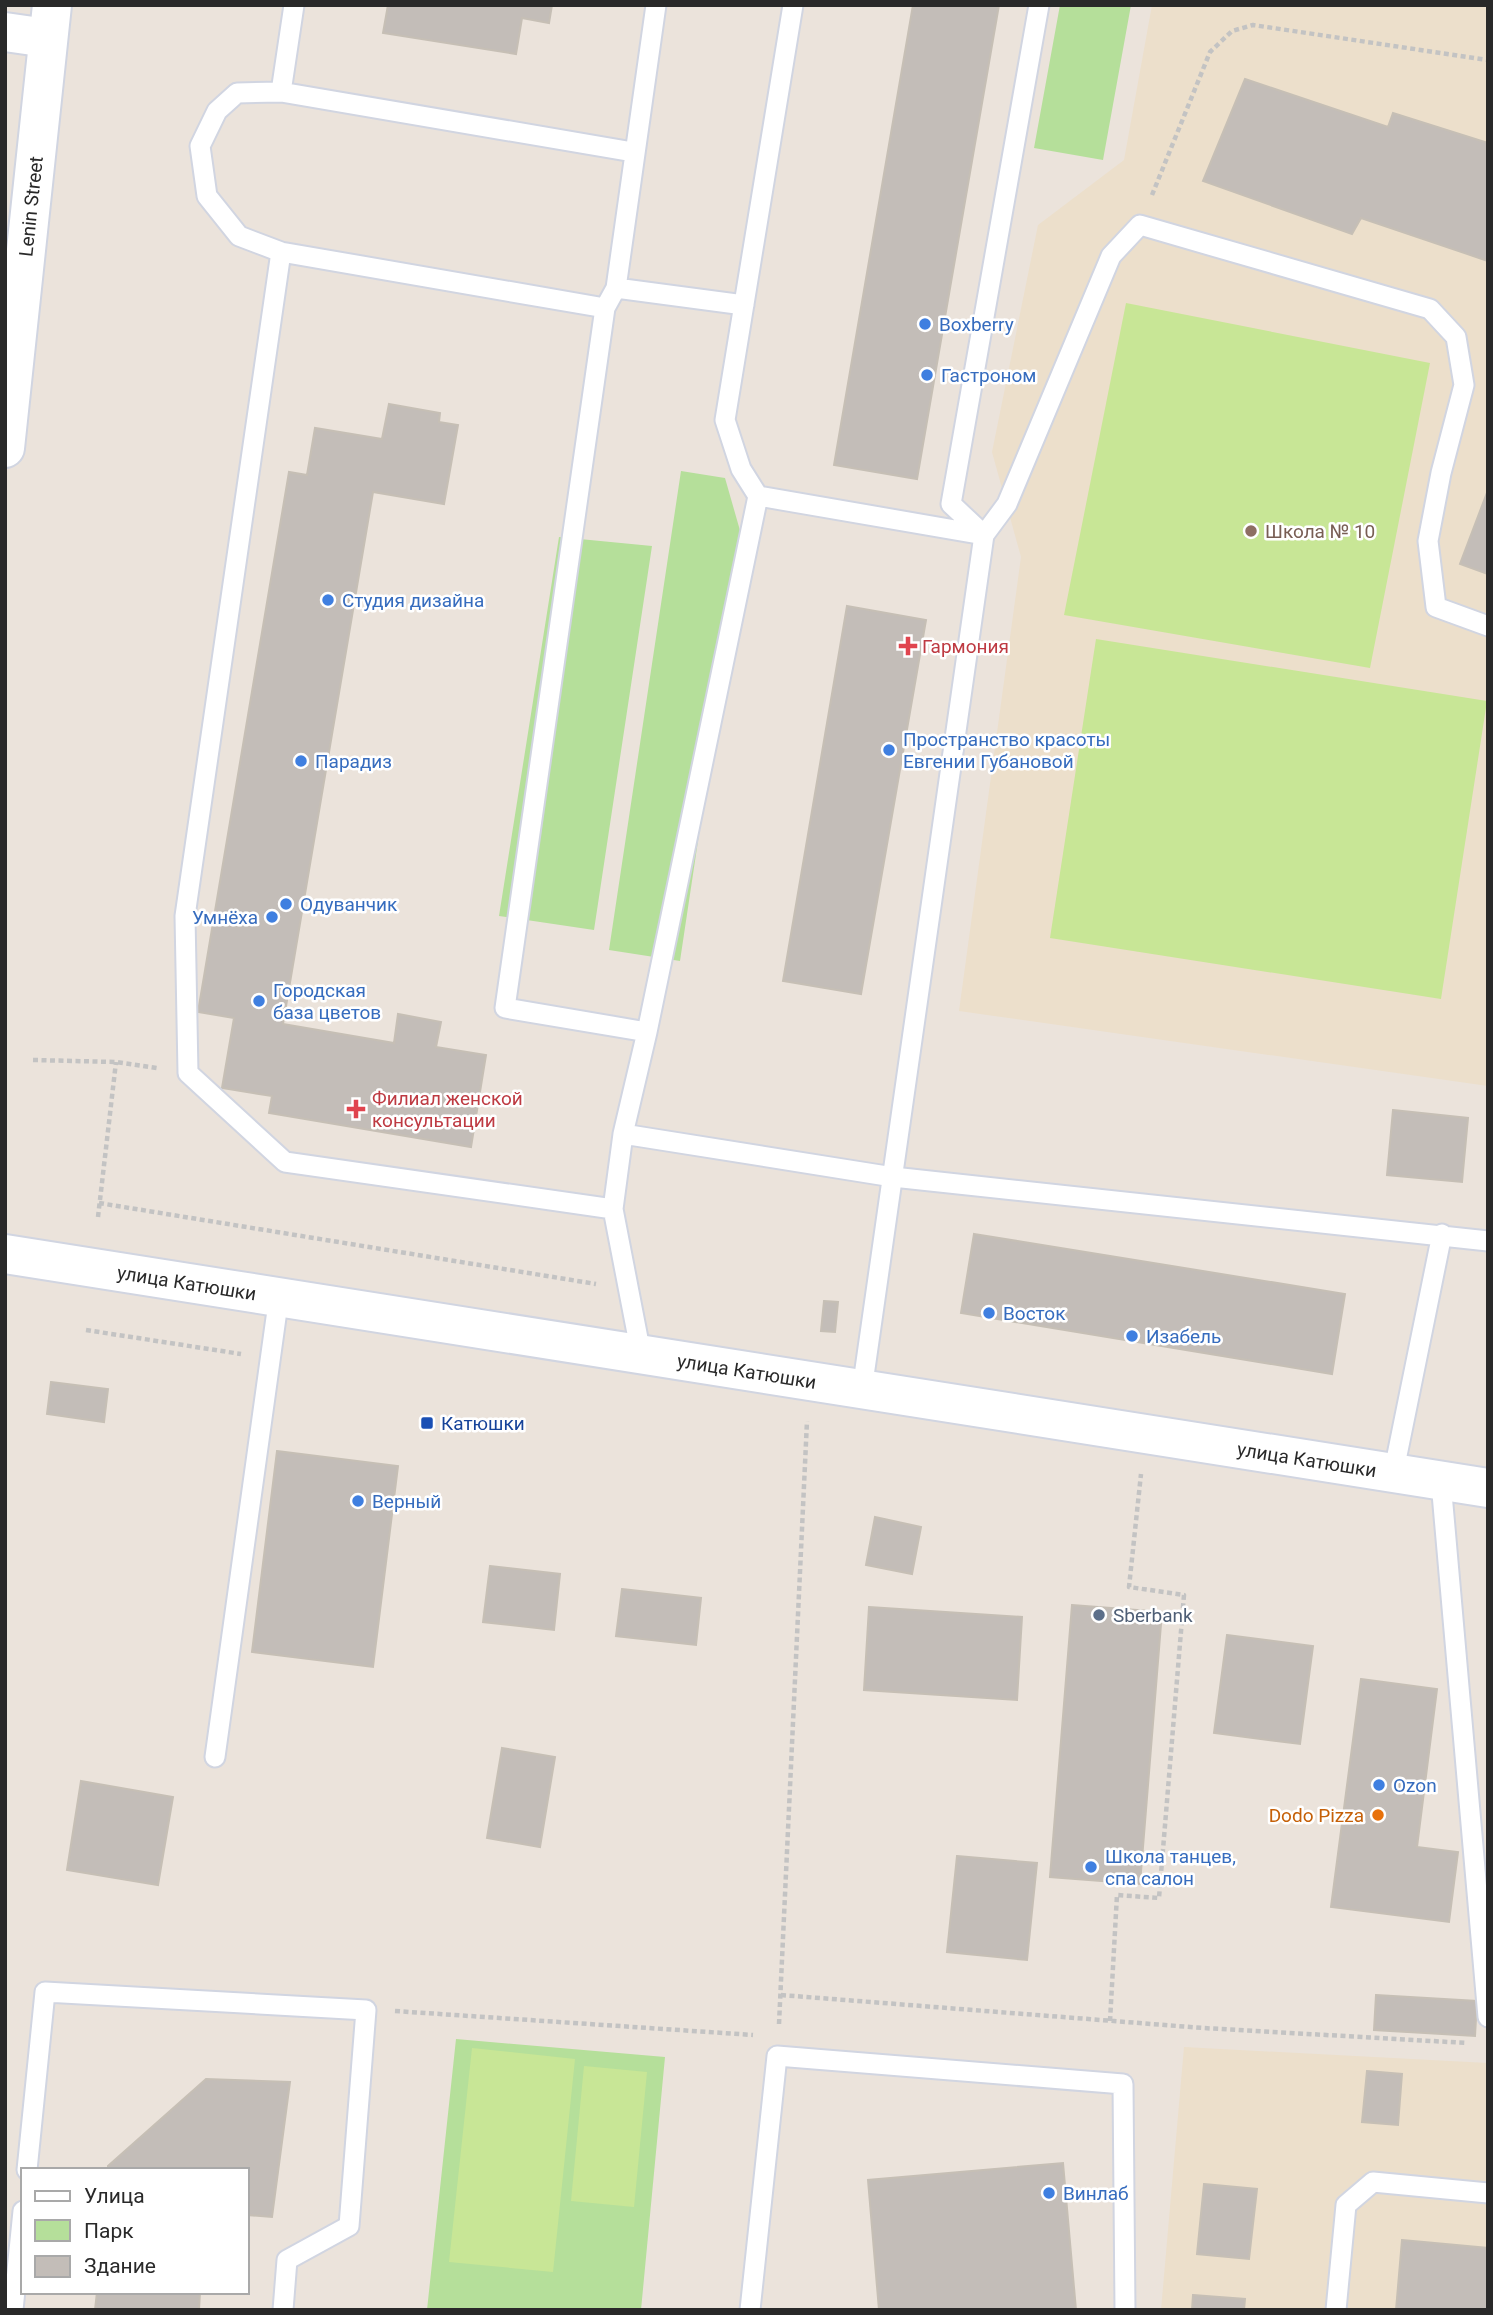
<svg xmlns="http://www.w3.org/2000/svg" width="1493" height="2315" viewBox="0 0 1493 2315" font-family="Roboto,sans-serif">
<rect width="100%" height="100%" fill="#ebe3db"/>
<!-- education -->
<path fill="#ecdfcb" d="M1152,5H1488V1086L959,1011L1021,557L992,452L1038,225L1124,160Z
M1184,2047L1488,2063V2310H1161Z"/>
<!-- green -->
<path fill="#b5df9a" d="M1060,5H1131L1103,160L1034,148Z
M681,471L725,478L743,541L680,961L609,950Z
M559,537L652,546L594,930L499,916Z
M456,2039L665,2057L641,2310H427Z"/>
<!-- pitch -->
<path fill="#c8e696" d="M1126,303L1430,363L1370,668L1064,615Z
M1096,639L1487,701L1441,999L1050,938Z
M472,2048L575,2059L553,2272L449,2262Z
M584,2066L647,2072L634,2207L571,2201Z"/>
<!-- building -->
<path fill="#c3bdb8" stroke="#c6bfb5" stroke-width="2" d="M388,5H552L549,23L522,18L516,54L383,33Z
M913,5H999L917,479L834,465Z
M1245,79L1388,127L1393,113L1488,143V261L1361,218L1352,234L1203,181Z
M389,404L440,413L439,422L458,425L444,504L373,492L283,1024L394,1043L398,1014L441,1022L436,1047L486,1055L471,1147L269,1113L272,1096L222,1088L234,1018L198,1012L289,472L307,475L315,428L382,439Z
M1488,490V574L1460,564Z
M847,606L926,620L861,994L783,981Z
M1393,1110L1468,1118L1462,1182L1387,1175Z
M974,1234L1345,1294L1332,1374L961,1313Z
M824,1301L838,1302L835,1332L821,1331Z
M51,1382L108,1389L104,1422L47,1414Z
M277,1451L398,1466L373,1667L252,1652Z
M875,1517L921,1527L912,1574L866,1565Z
M490,1566L560,1574L554,1630L483,1622Z
M622,1589L701,1598L696,1645L616,1636Z
M1072,1605L1162,1612L1140,1884L1050,1877Z
M869,1607L1022,1617L1017,1700L864,1690Z
M1227,1635L1313,1646L1300,1744L1214,1733Z
M1361,1679L1437,1689L1417,1847L1458,1852L1449,1922L1331,1907Z
M502,1748L555,1757L540,1847L487,1838Z
M81,1781L173,1797L158,1885L67,1870Z
M957,1856L1037,1863L1027,1960L947,1952Z
M1376,1995L1477,2001L1475,2036L1374,2030Z
M1367,2071L1402,2074L1398,2125L1362,2122Z
M206,2079L290,2082L272,2217L247,2215V2170H108V2166Z
M1063,2163L1076,2310H879L868,2180Z
M1204,2184L1257,2189L1249,2259L1197,2254Z
M1402,2240L1488,2248V2310H1396Z
M97,2292H200L199,2310H95Z
M1193,2295L1245,2299L1244,2310H1192Z"/>
<g fill="none" stroke-linecap="round" stroke-linejoin="round">
<defs>
<path id="lane" d="M294,5L281,92L633,152
M281,252L239,236L207,196L200,146L217,111L237,93L281,92
M616,288L744,305
M605,308L281,252L185,916L188,1073L285,1162L613,1209
M758,496L984,535L1007,504L1111,256L1140,225L1430,309L1456,337L1464,385L1441,473L1428,541L1436,607L1488,626
M647,1032L505,1008L605,308L616,288L656,5
M623,1134L893,1177L1488,1241
M641,1354L613,1209L623,1134L647,1032L758,496L741,469L725,420L793,5
M862,1390L984,535L951,504L1039,5
M1393,1475L1442,1234
M1441,1482L1488,2017
M215,1757L279,1296
M27,2170L45,1992L366,2010L349,2226L287,2260L283,2310
M13,2310L23,2211
M750,2310L777,2056L1123,2084L1125,2310
M1336,2310L1346,2205L1373,2182L1488,2193"/>
<g id="street">
<path d="M5,32L47,38"/>
<path id="s1" d="M5,1254L1488,1488"/>
</g>
<g id="secondary">
<path id="s2" d="M5,448L52,5"/>
</g>
</defs>
<!-- lane casing -->
<use href="#lane" stroke="#d1d5e1" stroke-width="23"/>
<!-- street casing -->
<use href="#street" stroke="#d1d5e1" stroke-width="42"/>
<!-- secondary casing -->
<use href="#secondary" stroke="#d1d5e1" stroke-width="42"/>
<!-- path -->
<path stroke="#c3c3c3" stroke-width="4.5" stroke-dasharray="5 3.5" stroke-linecap="butt" d="M1152,195L1210,52L1232,31L1253,25L1488,60
M33,1060L116,1062L157,1068
M99,1203L596,1284
M98,1217L116,1062
M86,1330L241,1354
M781,1995L1203,2028L1467,2043
M395,2011L753,2035
M1110,2021L1117,1895L1159,1898L1184,1595L1129,1587L1141,1474
M779,2024L807,1421"/>
<!-- lane -->
<use href="#lane" stroke="#fff" stroke-width="19"/>
<!-- street -->
<use href="#street" stroke="#fff" stroke-width="38"/>
<!-- secondary -->
<use href="#secondary" stroke="#fff" stroke-width="38"/>
</g>
<!-- markers -->
<g fill="#3f7fe0" stroke="#fff" stroke-width="2.5">
<circle cx="925" cy="324" r="7"/>
<circle cx="927" cy="375" r="7"/>
<circle cx="328" cy="600" r="7"/>
<circle cx="889" cy="750" r="7"/>
<circle cx="301" cy="761" r="7"/>
<circle cx="286" cy="904" r="7"/>
<circle cx="272" cy="917" r="7"/>
<circle cx="259" cy="1001" r="7"/>
<circle cx="989" cy="1313" r="7"/>
<circle cx="1132" cy="1336" r="7"/>
<circle cx="358" cy="1501" r="7"/>
<circle cx="1379" cy="1785" r="7"/>
<circle cx="1091" cy="1867" r="7"/>
<circle cx="1049" cy="2193" r="7"/>
</g>
<circle fill="#8d6e63" stroke="#fff" stroke-width="2.5" cx="1251" cy="531" r="7"/>
<g fill="#e0444e" stroke="#fff" stroke-width="2.5">
<path d="M904.5 635.5h7v7h7v7h-7v7h-7v-7h-7v-7h7z"/>
<path d="M352.5 1098.5h7v7h7v7h-7v7h-7v-7h-7v-7h7z"/>
</g>
<rect fill="#1a4fb4" stroke="#fff" stroke-width="2.5" x="420" y="1416" width="14" height="14" rx="3.5"/>
<circle fill="#5c6f8a" stroke="#fff" stroke-width="2.5" cx="1099" cy="1615" r="7"/>
<circle fill="#e8710a" stroke="#fff" stroke-width="2.5" cx="1378" cy="1815" r="7"/>
<g text-anchor="middle" dominant-baseline="central" stroke-width="5" stroke-linejoin="round" paint-order="stroke">
<!-- street labels -->
<g font-size="19" fill="#292929" stroke="#fff">
<text stroke="none"><textPath href="#s2" startOffset="243">Lenin Street</textPath></text>
<text stroke="none"><textPath href="#s1" startOffset="184">улица Катюшки</textPath></text>
<text stroke="none"><textPath href="#s1" startOffset="751">улица Катюшки</textPath></text>
<text stroke="none"><textPath href="#s1" startOffset="1318">улица Катюшки</textPath></text>
</g>
<!-- shop labels -->
<g font-size="19" fill="#366cbe" stroke="#fff" text-anchor="start">
<text x="939" y="324">Boxberry</text>
<text x="941" y="375">Гастроном</text>
<text x="342" y="600">Студия дизайна</text>
<text x="903" y="739">Пространство красоты<tspan x="903" dy="22">Евгении Губановой</tspan></text>
<text x="315" y="761">Парадиз</text>
<text x="300" y="904">Одуванчик</text>
<text x="258" y="917" text-anchor="end">Умнёха</text>
<text x="273" y="990">Городская<tspan x="273" dy="22">база цветов</tspan></text>
<text x="1003" y="1313">Восток</text>
<text x="1146" y="1336">Изабель</text>
<text x="372" y="1501">Верный</text>
<text x="1393" y="1785">Ozon</text>
<text x="1105" y="1856">Школа танцев,<tspan x="1105" dy="22">спа салон</tspan></text>
<text x="1063" y="2193">Винлаб</text>
</g>
<!-- education labels -->
<g font-size="19" fill="#785e54" stroke="#fff" text-anchor="start">
<text x="1265" y="531">Школа № 10</text>
</g>
<!-- health labels -->
<g font-size="19" fill="#be3a42" stroke="#fff" text-anchor="start">
<text x="922" y="646">Гармония</text>
<text x="372" y="1098">Филиал женской<tspan x="372" dy="22">консультации</tspan></text>
</g>
<!-- transit labels -->
<g font-size="19" fill="#164399" stroke="#fff" text-anchor="start">
<text x="441" y="1423">Катюшки</text>
</g>
<!-- service labels -->
<g font-size="19" fill="#4e5e75" stroke="#fff" text-anchor="start">
<text x="1113" y="1615">Sberbank</text>
</g>
<!-- food labels -->
<g font-size="19" fill="#c56008" stroke="#fff" text-anchor="end">
<text x="1364" y="1815">Dodo Pizza</text>
</g>
</g>
<!-- border -->
<rect width="1493" height="2315" fill="none" stroke="#292929" stroke-width="14"/>
<!-- legend -->
<rect x="21" y="2168" width="228" height="126" fill="#ffffff" stroke="#a9a9a9" stroke-width="2"/>
<rect x="35" y="2191" width="35" height="10" fill="#ffffff" stroke="#a9a9a9" stroke-width="2"/>
<text x="84" y="2203" font-size="21" fill="#292929">Улица</text>
<rect x="35" y="2220" width="35" height="21" fill="#b5df9a" stroke="#a9a9a9" stroke-width="2"/>
<text x="84" y="2238" font-size="21" fill="#292929">Парк</text>
<rect x="35" y="2256" width="35" height="21" fill="#c3bdb8" stroke="#a9a9a9" stroke-width="2"/>
<text x="84" y="2273" font-size="21" fill="#292929">Здание</text>
</svg>
